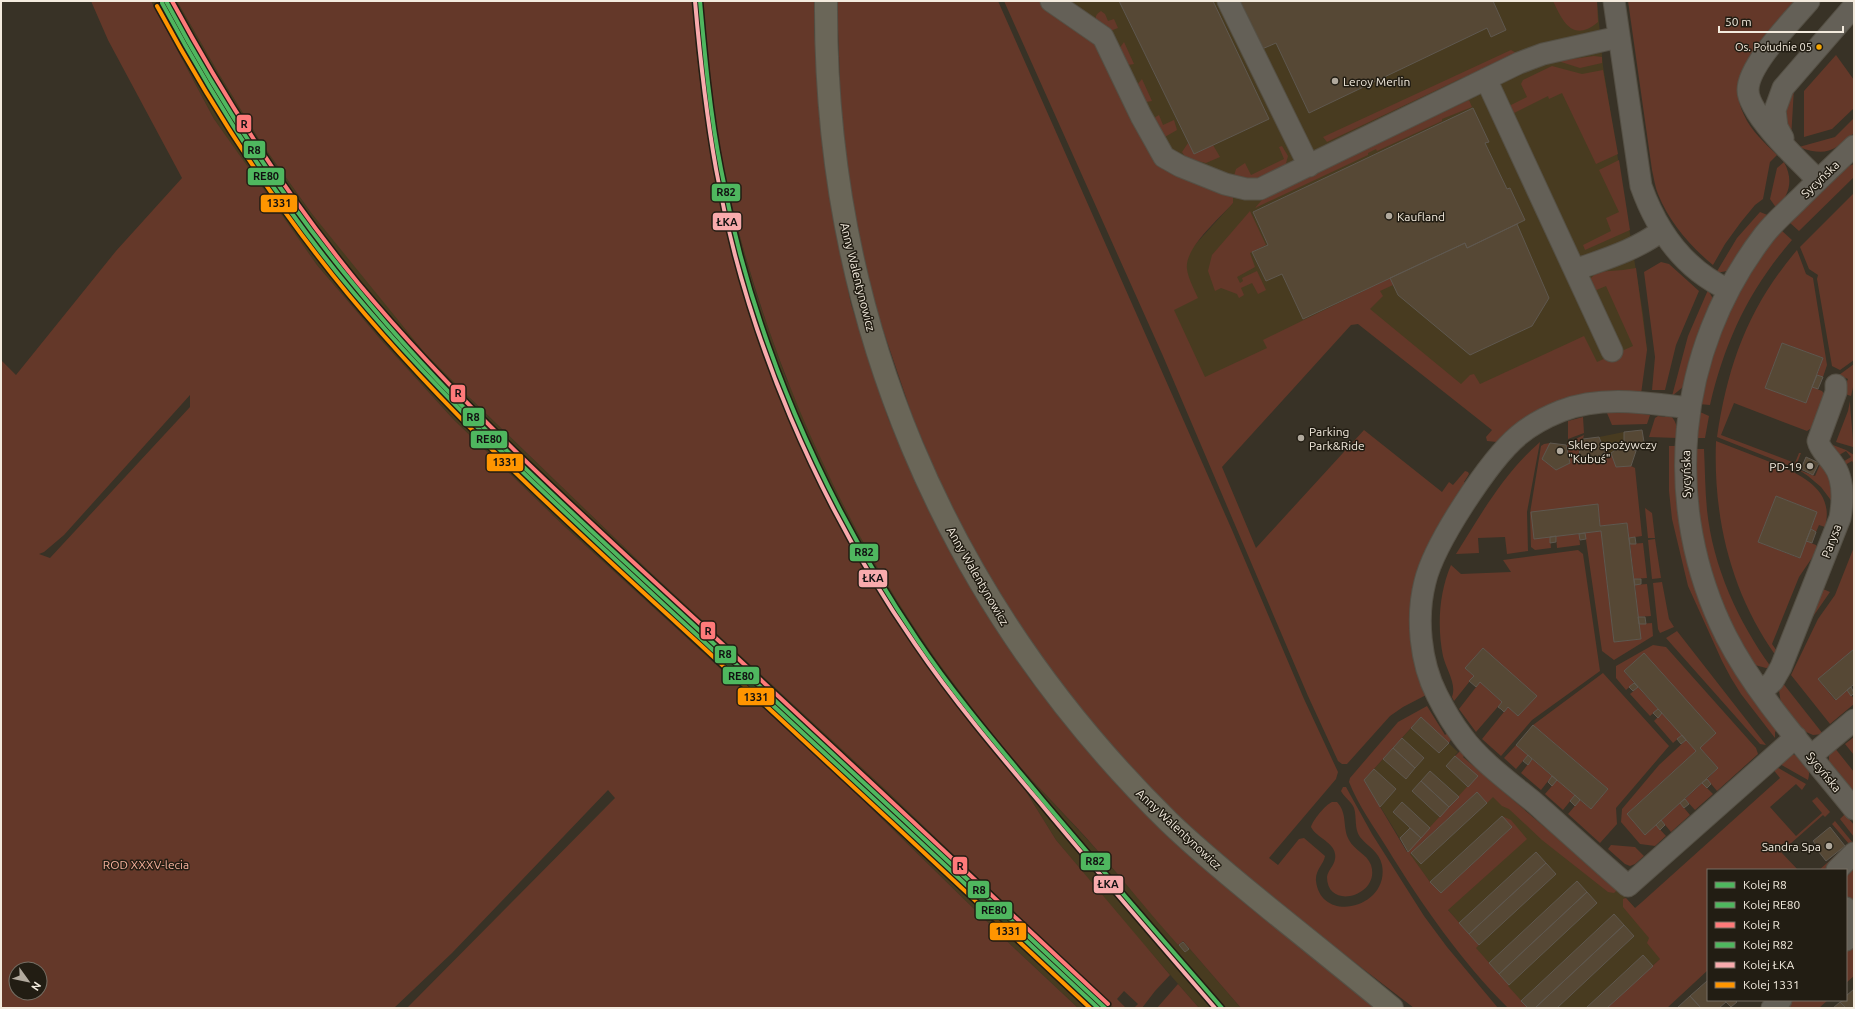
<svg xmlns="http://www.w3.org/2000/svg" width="1855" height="1009" viewBox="0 0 1855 1009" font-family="Ubuntu,sans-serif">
<rect width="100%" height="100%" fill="#383226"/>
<!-- built -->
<path fill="#483b20" d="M151,1H177L219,74L262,144L312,214L471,399L649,571L887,791L1114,1008H1078L1012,946L840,778L564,526L454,420L381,340L317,265L256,180L214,119Z
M693,1H703L713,88L731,203L756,293L786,378L864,544L911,621L951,679L1013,759L1097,850L1178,945L1183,941L1241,1008H1199L1118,915L1056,840L1012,769L972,723L927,662L856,554L813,471L776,386L746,300L720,197L704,113L696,48Z
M1034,1H1597L1603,66L1643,314L1647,350L1485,411L1354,306L1212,461L1143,302L1233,203L1152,172Z
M1624,432V444L1611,453L1605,452L1599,437Z
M1421,717L1458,752L1455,755L1611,882L1672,948L1607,1008H1528L1507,986L1509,984L1475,948L1479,945L1448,910L1430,882L1408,852L1364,780Z"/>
<!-- green -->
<path fill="#643829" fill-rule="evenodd" d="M91,1H151L214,119L317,265L381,340L454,420L564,526L840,778L1012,946L1078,1008H407L615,798L608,790L452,953L394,1008H1V360L16,375L116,251L182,178L108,40ZM190,395V407L50,558L39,554L44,552L64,535ZM16,969H40V993H16Z
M177,1H693L696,48L704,113L720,197L746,300L776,386L813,471L856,554L927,662L972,723L1012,769L1056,840L1170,975L1155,991L1142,1008H1134L1138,1004L1124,991L1117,999L1126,1008H1114L887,791L649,571L471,399L424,352L312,214L262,144L219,74Z
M703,1H815L814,30L824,161L836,232L851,304L888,418L914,478L945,542L986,610L1031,681L1070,730L1108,774L1160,828L1375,1008H1241L1183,941L1178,945C1150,914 1124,881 1097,850C1071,820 1042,792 1016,762C993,737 973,708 952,681C849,542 773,373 732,205C716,142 709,67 703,1Z
M837,1H998L1232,530L1304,699L1338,772L1336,779L1269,858L1278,865L1299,839L1304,838L1325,856C1324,864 1315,870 1316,881C1321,925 1390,908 1382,865C1379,851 1368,847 1360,837C1354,829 1357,817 1354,808C1351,801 1344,797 1341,791L1343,787H1346L1372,834L1424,916L1447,947L1498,1008H1414L1275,901L1209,846L1177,816L1103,737L1026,637L993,584L961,526L940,482L913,418L875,306L863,261L845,159L841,111Z
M1004,1H1043L1098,45L1149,153L1156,161L1233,196V203C1220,218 1184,248 1187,269C1188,278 1194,289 1198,298L1174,310L1205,377L1267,348L1263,340L1390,278L1393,285L1380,291L1383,296L1370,309L1461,384L1470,375L1474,374L1480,384L1584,336L1597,362L1633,346L1606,286L1594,291L1590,279L1597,272L1623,270L1636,268L1647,350L1641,394L1497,442L1487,441L1486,437L1492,430L1358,324L1351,325L1222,467L1256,548L1364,430L1442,492L1449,482L1453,485L1465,471L1468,472L1469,474L1464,482L1468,485L1429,550L1428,694L1403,707L1390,716L1347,764H1342L1338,761L1308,696L1163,356Z
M1553,1H1597L1598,22C1573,43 1563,22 1553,1Z
M1628,1H1796C1770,30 1722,73 1744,115C1751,131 1765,143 1777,155L1770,162L1763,199L1755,205L1741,222L1725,244L1713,265C1691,247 1669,222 1658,194C1655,187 1654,178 1652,170Z
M1101,11L1105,14L1108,21L1114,19L1118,28L1110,31L1096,22C1095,17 1096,14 1101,11Z
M1124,42L1134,64L1128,65L1119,49Z
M1511,50L1518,54L1464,82L1462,78L1327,142L1323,137Z
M1836,55L1854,80V108L1832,129L1804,137V91Z
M1594,56L1602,57V63L1580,68L1558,61Z
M1552,66L1582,74L1603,70L1618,154L1596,164L1562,93L1549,99L1548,96L1512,114L1509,106L1527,97L1521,84L1523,80Z
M1142,79L1152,101L1146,102L1136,86Z
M1794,88L1791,139L1782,118Z
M1469,100L1472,107L1442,119V121L1377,151L1376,149L1368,153V155L1255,208L1267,194Z
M1159,115L1163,125L1174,120L1177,130L1163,138L1154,118Z
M1854,118V133C1834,151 1826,157 1799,147L1835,137Z
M1188,143L1194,154L1213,145L1220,157L1206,163L1186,158L1182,152Z
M1282,146L1288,156L1285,167L1256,181L1234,176L1236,169L1245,163L1251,175L1284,159L1279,147Z
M1619,160L1630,230L1585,250L1583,245L1611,231L1606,218L1619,212L1599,170Z
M1784,162C1794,181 1789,194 1777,209L1770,199L1777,168Z
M1854,164V177L1799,231L1789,222L1844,168Z
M1854,193V360L1840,370L1832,366L1817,279L1818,275L1809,269L1800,247Z
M1250,211L1266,245L1250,253L1255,267L1237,277L1240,283L1243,281L1242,278L1257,271L1266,290L1258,294L1252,283L1241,288L1244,295L1239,298L1237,294L1221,288L1215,291L1208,271L1212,255Z
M1760,212L1770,216L1731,268L1727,271L1716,273L1737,238Z
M1781,230L1792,240C1749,290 1725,341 1710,405L1699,404L1716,342L1742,285L1760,256Z
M1797,250L1806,274L1813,278L1827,365L1823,377L1817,375L1823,358L1782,343L1765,388L1806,403L1812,387L1822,391L1825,395L1813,427L1807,431L1734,403L1721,435L1795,463L1799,453H1801L1795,468L1717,437C1728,364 1748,308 1797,250Z
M1661,262L1669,264L1699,291L1676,345L1665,390H1652L1655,357L1644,272Z
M1708,290L1712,297L1713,303L1683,387L1672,396L1688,336Z
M1854,364V383L1851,396L1842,393L1848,379L1839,375Z
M1850,401C1850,409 1854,444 1853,447L1836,442L1848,411Z
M1628,412L1650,415L1647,424L1612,425L1607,413Z
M1700,412L1709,416L1705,438H1696Z
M1667,413C1677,420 1677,427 1678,438L1649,437L1655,418L1658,416L1665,417Z
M1583,417L1584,433L1568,439V421Z
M1584,435L1579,454L1592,462L1605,452L1611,453L1616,467L1631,466L1635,468L1642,536L1629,538L1627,523L1600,526L1598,504L1550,537L1551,548L1535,550L1531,547L1530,513L1541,446L1544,444L1550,443L1542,459L1556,470L1570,463L1567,443Z
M1716,441C1732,447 1749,454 1765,460C1794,472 1836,486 1825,527L1819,525L1816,532L1811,529L1817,512L1776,496L1758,542L1799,558L1806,541L1816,545L1818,549L1799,577L1772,644L1779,654L1776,656C1731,593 1713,518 1716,441Z
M1540,442L1527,512L1528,551L1507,554L1505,537L1478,538L1479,553L1456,554C1481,514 1504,473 1540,442Z
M1825,442L1846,450L1854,455V464L1852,461L1843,466L1841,463L1851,457L1846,451L1839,455Z
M1669,446H1677L1680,519L1778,729L1775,732V738L1741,694L1731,678L1722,661L1688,586L1672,519L1669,491Z
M1695,449H1704C1705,469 1705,490 1707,510C1713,567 1738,621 1771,667L1766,668L1755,665L1735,634L1712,579L1696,506Z
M1822,460L1831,469L1833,503L1821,487L1808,476L1799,470L1815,476Z
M1645,508L1652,513L1655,538H1648Z
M1601,531L1614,642L1641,639L1639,624L1652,623L1653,636L1614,660L1602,651L1585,533Z
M1579,534L1580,545L1557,548L1556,536Z
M1655,539L1661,578L1652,579L1648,540Z
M1643,543L1647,578L1634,579L1630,544Z
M1854,547V649L1818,679L1835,700L1847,690L1854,699V704L1830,724L1791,675L1818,619L1835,595Z
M1578,550L1583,554L1600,671L1532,720L1501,756L1482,739L1508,707L1518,716L1536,696L1483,648L1465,668L1474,676L1454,701L1452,697C1457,684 1446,669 1443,656C1437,626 1439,593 1451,565L1461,574L1511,572L1503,560Z
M1662,582L1669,619L1674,627L1660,633L1658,629L1653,583Z
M1647,584L1651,616L1638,617L1635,585Z
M1823,589L1830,592L1812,618L1793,660Z
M1677,631L1766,745L1760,744L1666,638Z
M1653,645L1666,647L1756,748L1758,754L1717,791L1707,779L1718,768L1700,748L1716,733L1644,653L1624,671L1634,683L1626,690L1616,678V666Z
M1603,673L1669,746L1616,808L1617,824L1600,843L1568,814L1580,800L1591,809L1608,789L1533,725Z
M1480,682L1502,702L1476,732L1459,709Z
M1782,682L1823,734L1813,735L1804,731L1781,704L1779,690Z
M1638,687L1658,709L1650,716L1630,694Z
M1427,706L1445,735L1450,731L1453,736L1449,743L1420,718L1364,780L1407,852L1477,776L1455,756L1461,750L1467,753L1463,757L1548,830L1553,826L1618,889L1614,893L1608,892L1542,840L1509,809L1502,806L1493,797L1487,803L1477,792L1410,854L1430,882L1441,893L1512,827L1502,816L1511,820L1527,839L1448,910L1479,945L1476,948L1509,985L1508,986L1528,1008H1508C1461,961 1422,905 1387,848C1374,827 1358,805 1349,782L1350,778L1398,722Z
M1662,713L1682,735L1673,743L1654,721Z
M1854,737V755L1845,744Z
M1686,740L1696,751L1627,814L1645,834L1656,825L1666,836L1655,846L1640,844L1621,822L1622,809L1659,765Z
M1516,745L1528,755L1516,769L1504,758Z
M1834,747L1854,772V795L1829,764V756Z
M1790,754C1804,756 1812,767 1808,780L1778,763Z
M1532,759L1552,776L1541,790L1521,773Z
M1775,766L1806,784L1802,790L1796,784L1770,807L1796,836L1822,813L1812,801L1817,797L1830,812L1825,817L1823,815L1781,852L1798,870H1708V970L1667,1008H1607L1660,959L1647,943L1649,938L1623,907V899L1626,898L1635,908L1642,902L1780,778L1772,768Z
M1557,780L1575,795L1563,810L1545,794Z
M1702,783L1713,794L1695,810L1685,799Z
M1332,802H1337C1348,814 1342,827 1349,840C1354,850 1367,854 1371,865C1381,896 1327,911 1327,877C1328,870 1334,866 1335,859C1338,843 1317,839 1311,827C1313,820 1325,805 1332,802Z
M1680,803L1690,815L1671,832L1661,820Z
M1845,814L1854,825V837L1840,819Z
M1835,821L1853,843L1827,870H1819L1849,844L1832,824Z
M1611,845L1635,847L1644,856L1635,864L1630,866L1625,864L1608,849Z
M1854,869V910L1846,896V877Z
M1854,944V976L1846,983V949Z
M1178,984L1199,1008H1157Z
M1791,1000H1828L1819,1008H1783Z"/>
<!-- building -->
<path fill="#564835" stroke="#5f584f" d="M1119,1H1213L1269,119L1194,154Z
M1240,1H1493L1506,30L1491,37L1487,28L1309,113L1276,43L1262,49Z
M1473,108L1489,142L1485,143L1507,189L1510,188L1525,220L1467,248L1465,243L1303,319L1282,274L1266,281L1252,252L1268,245L1253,212Z
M1517,224L1549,298L1532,326L1470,355L1398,295L1390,278L1465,243L1467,248Z
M1782,343L1823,358L1806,403L1765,388Z
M1817,375L1823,377L1818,389L1812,387Z
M1642,430L1644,442L1636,451L1624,444V432Z
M1599,437L1605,452L1592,462L1579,454L1583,439Z
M1550,443L1566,445L1570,463L1556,470L1542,459Z
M1624,444L1636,451L1631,466L1616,467L1611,453Z
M1806,457L1819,463L1813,475L1801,469Z
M1776,496L1817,512L1800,558L1758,542Z
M1598,504L1600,526L1627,523L1641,639L1614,642L1601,531L1534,539L1531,512Z
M1811,529L1816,532L1812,543L1806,541Z
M1585,533L1586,539L1580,540L1579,534Z
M1556,536V542L1550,543V537Z
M1635,537L1636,544H1630L1629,538Z
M1634,579H1641V584L1635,585Z
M1638,617H1645L1646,624H1639Z
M1483,648L1537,696L1518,716L1508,707L1504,712L1501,709L1498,707L1502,702L1480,682L1476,687L1469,681L1474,676L1465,668Z
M1854,649V684L1836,700L1818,679Z
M1644,653L1716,733L1700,748L1718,768L1645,835L1627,814L1696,751L1624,671Z
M1634,683L1638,687L1633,691L1629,687Z
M1851,687L1854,693L1851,696L1847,690Z
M1658,709L1662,713L1658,718L1653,713Z
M1421,717L1449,743L1439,753L1411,728Z
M1533,725L1608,789L1591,809L1516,745Z
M1682,735L1686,740L1681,744L1677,739Z
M1402,738L1424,758L1415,768L1393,748Z
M1393,748L1415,768L1406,779L1383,759Z
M1528,755L1532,759L1528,765L1523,761Z
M1455,756L1478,776L1468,787L1446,766Z
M1374,769L1396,789L1380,807L1364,780Z
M1430,771L1459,797L1449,807L1421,781Z
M1552,776L1557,780L1552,786L1548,782Z
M1707,779L1711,784L1707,788L1702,783Z
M1421,781L1449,807L1440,817L1412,791Z
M1477,792L1487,803L1421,864L1411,853Z
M1575,795L1580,800L1575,806L1570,801Z
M1685,799L1689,804L1684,808L1680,803Z
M1402,802L1430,828L1421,838L1393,812Z
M1502,816L1512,827L1441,893L1430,882Z
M1661,820L1665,825L1660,830L1656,825Z
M1830,827L1845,846L1826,861L1815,847L1817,846L1813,841Z
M1410,828L1421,838L1408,852L1400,838Z
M1536,852L1546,863L1469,934L1459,923Z
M1546,863L1556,874L1479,945L1469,934Z
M1577,881L1587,892L1499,974L1489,963Z
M1587,892L1597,903L1509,985L1499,974Z
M1614,914L1624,925L1535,1008H1528L1521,1001Z
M1624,925L1634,936L1557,1008H1535Z
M1183,942L1189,949L1185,952L1179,945Z
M1643,955L1653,966L1628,989L1607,1008H1586Z
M1707,981L1708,982V1000H1724L1726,1002L1719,1008H1701L1690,996Z
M1854,989V1008H1846L1840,1002L1846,1000V996Z
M1690,996L1701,1008H1677Z
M1724,1000H1735L1737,1002L1731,1007Z
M1840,1002L1846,1008H1833Z"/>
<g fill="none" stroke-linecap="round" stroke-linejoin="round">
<defs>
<path id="minor" d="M1051,1L1103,37L1141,116L1164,157L1180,166L1225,184L1246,189H1260L1519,63L1543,54L1619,37
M1228,1L1309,166
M1614,1L1641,186C1657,231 1685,270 1729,290
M1809,1C1792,21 1748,65 1748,90C1748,114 1801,163 1818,180
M1486,79L1612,351
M1783,138L1777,127L1775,110L1783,88L1854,6
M1854,146C1835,164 1815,183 1796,202C1785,213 1773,223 1764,235C1675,351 1661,506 1726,636C1757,697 1811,755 1854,809
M1575,270C1605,259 1636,250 1661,231
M1690,408C1647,403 1602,395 1561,411C1546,417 1531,425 1519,435C1489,460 1434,544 1425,582C1416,617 1420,662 1437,695C1444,709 1452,723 1462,736C1480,761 1512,784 1536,804C1566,831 1597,859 1628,886L1796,737
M1761,692L1773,681L1781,667L1840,518C1843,501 1844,478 1833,464C1828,456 1820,450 1818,441L1836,392V385
M1811,756L1854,720
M1837,870L1854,853
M1846,908L1854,917
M1846,940L1854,932
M1772,1008L1781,1000"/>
<path id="major" d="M826,1C824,316 944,601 1169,822C1201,853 1236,881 1270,909C1311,942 1352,975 1392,1008"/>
</defs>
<!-- minor casing -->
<use href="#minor" stroke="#555045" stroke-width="23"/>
<!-- major casing -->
<use href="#major" stroke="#555045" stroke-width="24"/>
<!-- minor -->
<use href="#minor" stroke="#646057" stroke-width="21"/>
<!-- major -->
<use href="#major" stroke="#6a6658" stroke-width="22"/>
<defs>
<path id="rail-1" d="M166,1C220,102 281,196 354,285C460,416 589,528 713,643C844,764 975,886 1105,1008"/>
<path id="rail-2" d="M162,3C217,105 278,203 353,292C461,421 588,534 712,649C841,768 970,888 1098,1008"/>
<path id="rail-3" d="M172,1C226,101 287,196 359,284C467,413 594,526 718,640C848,761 979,883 1108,1004"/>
<path id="rail-4" d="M700,1C705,57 710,113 721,169C752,337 822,498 917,639C955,696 1000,748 1043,800C1102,870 1162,939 1222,1008"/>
<path id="rail-5" d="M695,1C700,58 706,113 716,169C746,337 818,504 915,644C953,700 997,752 1041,804C1098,873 1157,941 1215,1008"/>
<path id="rail-6" d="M157,6C212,108 274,204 348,294C455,423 582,536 706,650C834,769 963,888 1090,1008"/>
</defs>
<!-- rail-1 casing -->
<use href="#rail-1" stroke="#221d13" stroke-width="7"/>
<!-- rail-2 casing -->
<use href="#rail-2" stroke="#221d13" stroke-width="7"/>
<!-- rail-3 casing -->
<use href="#rail-3" stroke="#221d13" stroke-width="7"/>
<!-- rail-4 casing -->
<use href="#rail-4" stroke="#221d13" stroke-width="7"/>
<!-- rail-5 casing -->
<use href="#rail-5" stroke="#221d13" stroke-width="7"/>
<!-- rail-6 casing -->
<use href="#rail-6" stroke="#221d13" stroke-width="7"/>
<!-- rail-1 -->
<use href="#rail-1" stroke="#4fb75f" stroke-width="4"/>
<!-- rail-2 -->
<use href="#rail-2" stroke="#4fb75f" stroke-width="4"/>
<!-- rail-3 -->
<use href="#rail-3" stroke="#fe7a7a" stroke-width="4"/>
<!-- rail-4 -->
<use href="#rail-4" stroke="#4fb75f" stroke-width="4"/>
<!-- rail-5 -->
<use href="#rail-5" stroke="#f8abad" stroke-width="4"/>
<!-- rail-6 -->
<use href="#rail-6" stroke="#ff9500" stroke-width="4"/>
</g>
<!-- markers -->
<circle fill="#f7a600" stroke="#221d13" stroke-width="1.5" cx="1819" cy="47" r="3.5"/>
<g fill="#b2aa9e" stroke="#221d13" stroke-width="1.5">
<circle cx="1335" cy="81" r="4"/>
<circle cx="1389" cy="216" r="4"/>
<circle cx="1301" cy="438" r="4"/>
<circle cx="1560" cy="451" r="4"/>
<circle cx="1810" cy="466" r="4"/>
<circle cx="1829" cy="846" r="4"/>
</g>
<g text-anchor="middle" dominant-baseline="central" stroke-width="3" stroke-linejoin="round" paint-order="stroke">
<!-- bus labels -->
<g font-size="11" fill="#f3ebde" stroke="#221d13" text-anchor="end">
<text x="1812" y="47">Os. Południe 05</text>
</g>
<!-- poi labels -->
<g font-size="12" fill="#f3ebde" stroke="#221d13" text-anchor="start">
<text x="1343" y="81">Leroy Merlin</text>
<text x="1397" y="216">Kaufland</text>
<text x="1309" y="431">Parking<tspan x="1309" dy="14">Park&amp;Ride</tspan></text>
<text x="1568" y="444">Sklep spożywczy<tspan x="1568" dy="14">"Kubuś"</tspan></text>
<text x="1802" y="466" text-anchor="end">PD-19</text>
<text x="1821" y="846" text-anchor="end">Sandra Spa</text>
</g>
<!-- street labels -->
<g font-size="12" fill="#f3ebde" stroke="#221d13">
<text transform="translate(1820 179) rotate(-44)">Sycyńska</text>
<text transform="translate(858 277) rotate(76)">Anny Walentynowicz</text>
<text transform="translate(1686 474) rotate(-91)">Sycyńska</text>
<text transform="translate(1831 541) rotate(-69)">Parysa</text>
<text transform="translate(978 576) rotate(60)">Anny Walentynowicz</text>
<text transform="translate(1824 772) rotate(51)">Sycyńska</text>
<text transform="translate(1179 829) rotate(43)">Anny Walentynowicz</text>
</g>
<!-- park labels -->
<g font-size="12" fill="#f9b39e" stroke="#221d13">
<text x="146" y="864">ROD XXXV-lecia</text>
</g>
</g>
<g stroke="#221d13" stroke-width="1.5">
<rect x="236" y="114" width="16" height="19" rx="4" fill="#fe7a7a"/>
<rect x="243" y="140" width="23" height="19" rx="4" fill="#4fb75f"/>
<rect x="247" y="167" width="38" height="19" rx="4" fill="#4fb75f"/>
<rect x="711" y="183" width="30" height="19" rx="4" fill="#4fb75f"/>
<rect x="260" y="194" width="38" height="19" rx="4" fill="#ff9500"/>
<rect x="712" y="212" width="30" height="19" rx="4" fill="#f8abad"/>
<rect x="450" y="384" width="16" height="19" rx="4" fill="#fe7a7a"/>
<rect x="462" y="407" width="23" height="20" rx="4" fill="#4fb75f"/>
<rect x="470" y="430" width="38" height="19" rx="4" fill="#4fb75f"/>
<rect x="486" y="453" width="38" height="19" rx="4" fill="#ff9500"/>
<rect x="849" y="543" width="30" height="19" rx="4" fill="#4fb75f"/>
<rect x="858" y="569" width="30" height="19" rx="4" fill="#f8abad"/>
<rect x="700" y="621" width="16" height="19" rx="4" fill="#fe7a7a"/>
<rect x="714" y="645" width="23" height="19" rx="4" fill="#4fb75f"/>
<rect x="722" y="666" width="38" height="19" rx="4" fill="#4fb75f"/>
<rect x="737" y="687" width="38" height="19" rx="4" fill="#ff9500"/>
<rect x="1080" y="852" width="31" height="19" rx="4" fill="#4fb75f"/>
<rect x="952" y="856" width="16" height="19" rx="4" fill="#fe7a7a"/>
<rect x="1093" y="875" width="31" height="19" rx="4" fill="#f8abad"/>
<rect x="967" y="880" width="23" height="19" rx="4" fill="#4fb75f"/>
<rect x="975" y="901" width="38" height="19" rx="4" fill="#4fb75f"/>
<rect x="989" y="922" width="38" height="19" rx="4" fill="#ff9500"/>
</g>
<g font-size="11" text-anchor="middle" font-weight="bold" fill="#111">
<text x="244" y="128">R</text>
<text x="254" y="154">R8</text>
<text x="266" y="180">RE80</text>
<text x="726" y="196">R82</text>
<text x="279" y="207">1331</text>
<text x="727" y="226">ŁKA</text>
<text x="458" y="397">R</text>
<text x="473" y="421">R8</text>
<text x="489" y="443">RE80</text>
<text x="505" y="466">1331</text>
<text x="864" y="556">R82</text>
<text x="873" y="582">ŁKA</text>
<text x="708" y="635">R</text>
<text x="725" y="658">R8</text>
<text x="741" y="680">RE80</text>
<text x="756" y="701">1331</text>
<text x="1095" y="865">R82</text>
<text x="960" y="870">R</text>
<text x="1108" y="888">ŁKA</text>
<text x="979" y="894">R8</text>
<text x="994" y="914">RE80</text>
<text x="1008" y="935">1331</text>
</g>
<!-- border -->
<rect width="1855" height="1009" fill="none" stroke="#f3ebde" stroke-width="4"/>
<!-- legend -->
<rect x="1707" y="869" width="140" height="132" fill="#221d13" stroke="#766f64"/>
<rect x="1715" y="882" width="20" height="6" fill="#4fb75f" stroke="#766f64"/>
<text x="1743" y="889" font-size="12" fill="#f3ebde">Kolej R8</text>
<rect x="1715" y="902" width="20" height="6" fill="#4fb75f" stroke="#766f64"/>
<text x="1743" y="909" font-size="12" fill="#f3ebde">Kolej RE80</text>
<rect x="1715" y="922" width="20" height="6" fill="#fe7a7a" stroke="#766f64"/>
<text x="1743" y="929" font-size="12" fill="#f3ebde">Kolej R</text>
<rect x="1715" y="942" width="20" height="6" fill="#4fb75f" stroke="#766f64"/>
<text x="1743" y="949" font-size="12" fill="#f3ebde">Kolej R82</text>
<rect x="1715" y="962" width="20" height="6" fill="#f8abad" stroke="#766f64"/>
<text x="1743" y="969" font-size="12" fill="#f3ebde">Kolej ŁKA</text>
<rect x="1715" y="982" width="20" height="6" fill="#ff9500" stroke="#766f64"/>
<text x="1743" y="989" font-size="12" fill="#f3ebde">Kolej 1331</text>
<!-- north arrow -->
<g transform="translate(28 981) rotate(123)"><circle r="19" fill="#221d13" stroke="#766f64"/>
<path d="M0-3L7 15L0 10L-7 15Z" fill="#b2aa9e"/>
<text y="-6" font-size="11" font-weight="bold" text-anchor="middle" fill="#f3ebde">N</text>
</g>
<!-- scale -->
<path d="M1719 26v6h124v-6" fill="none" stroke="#f3ebde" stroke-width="2"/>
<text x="1725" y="26" font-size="12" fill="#f3ebde" stroke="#221d13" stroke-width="3" paint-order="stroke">50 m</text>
</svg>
